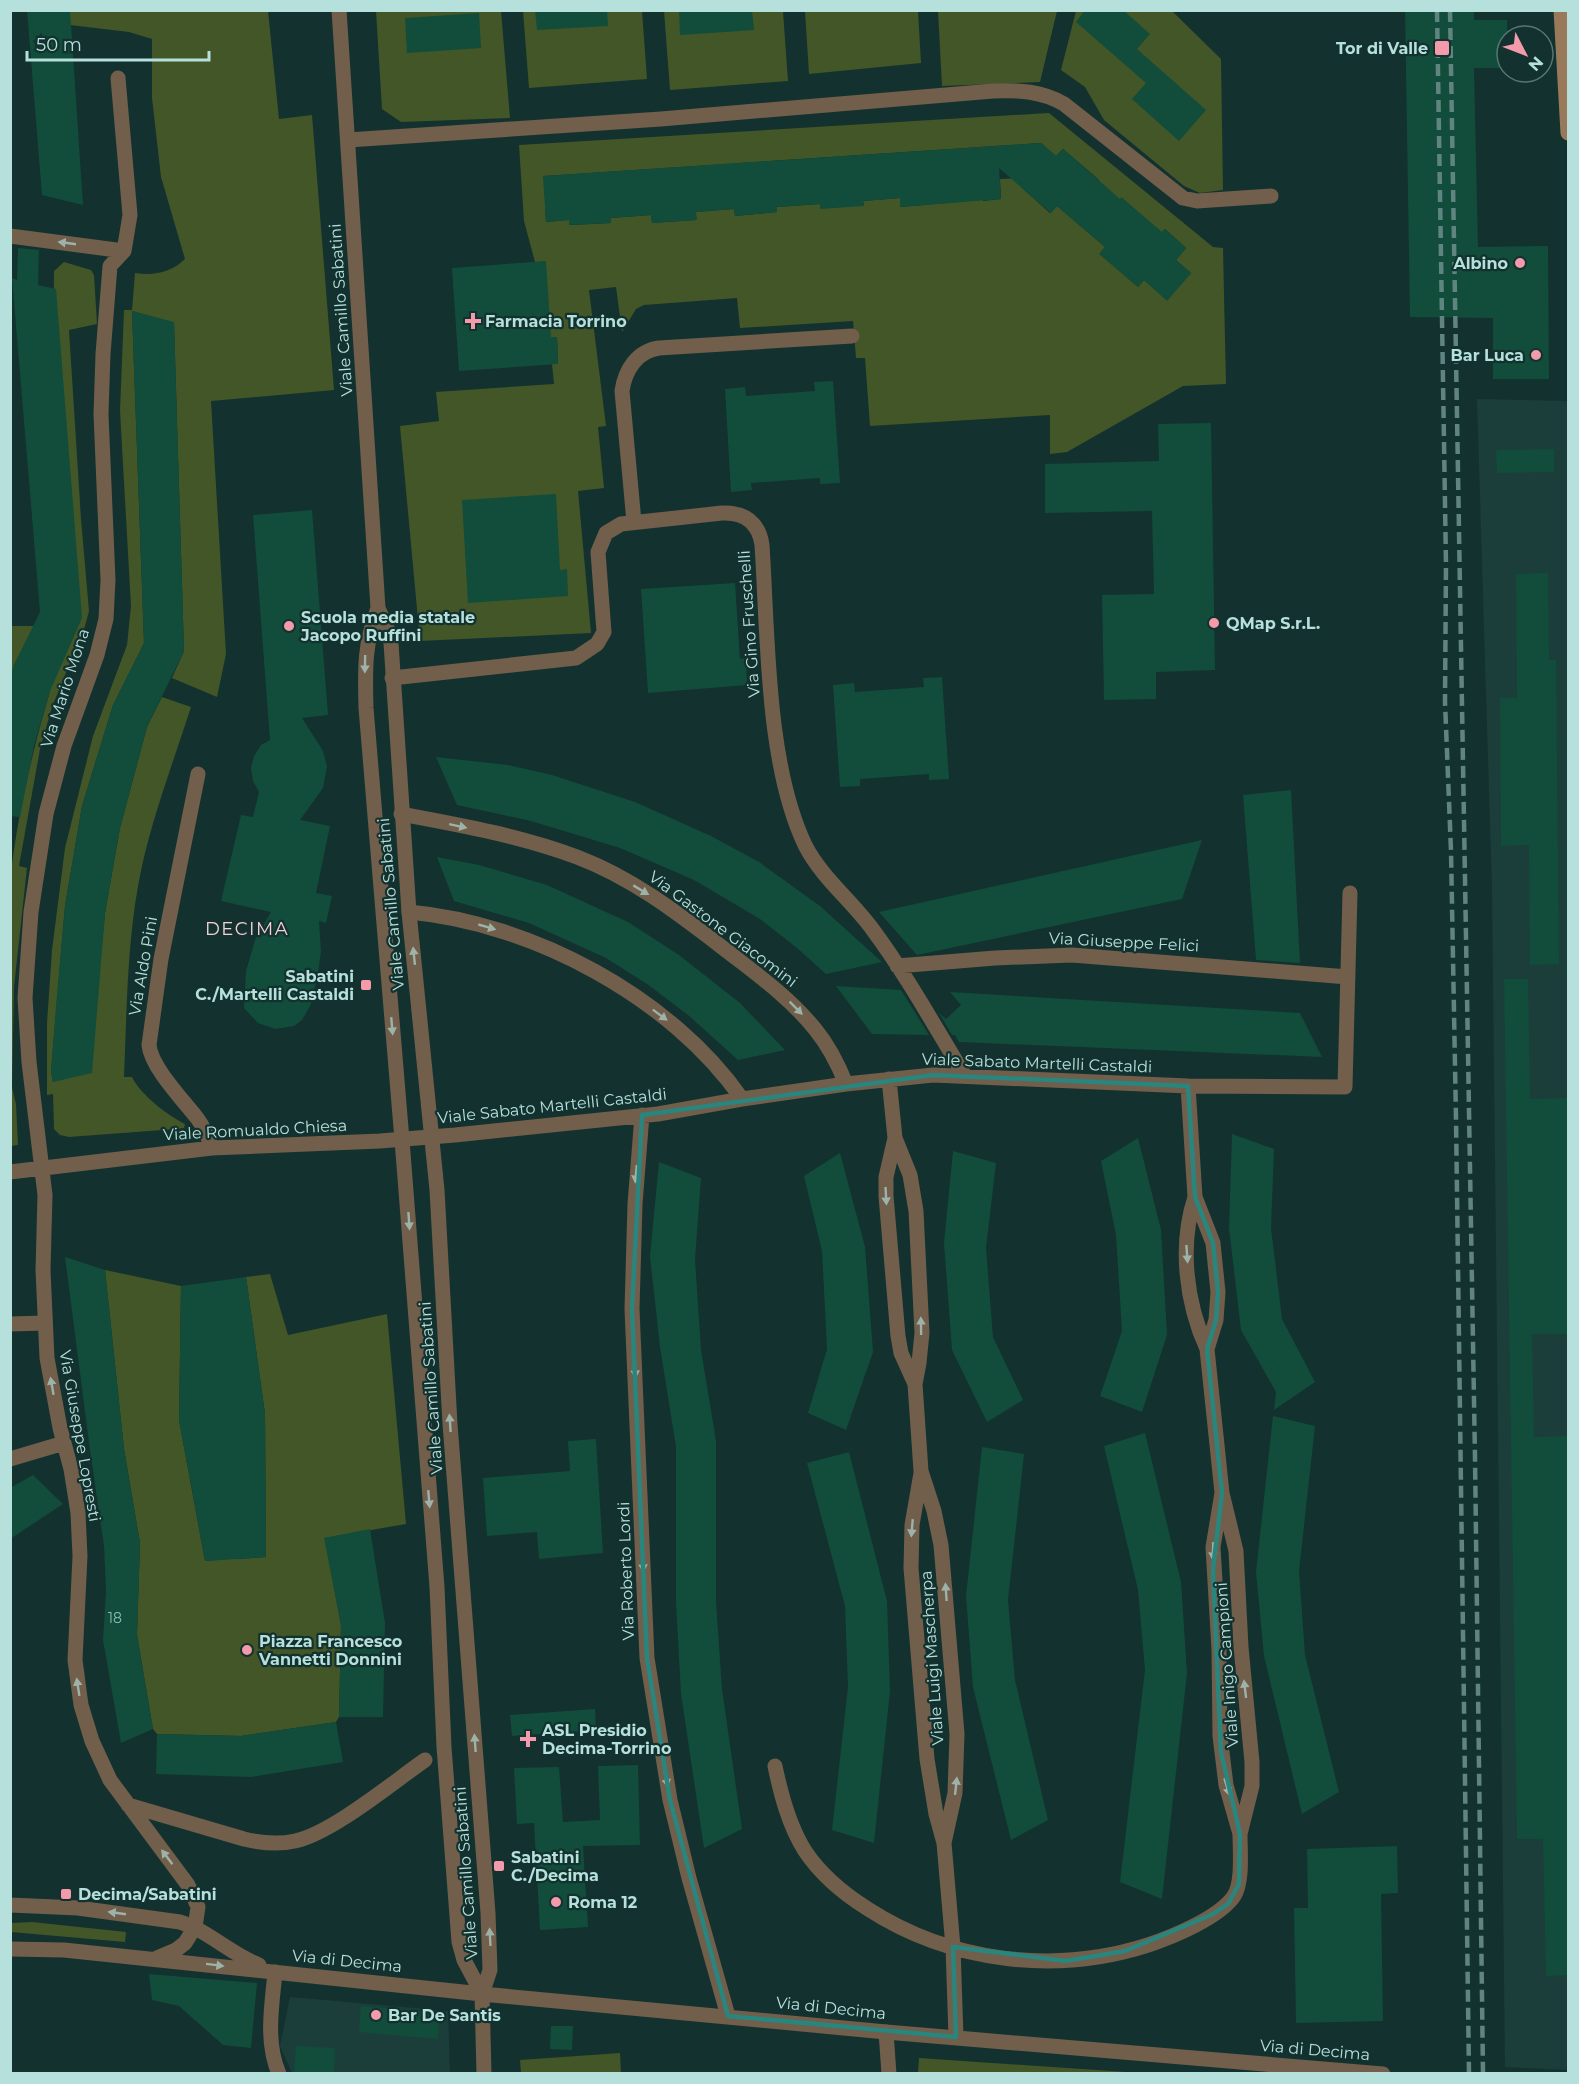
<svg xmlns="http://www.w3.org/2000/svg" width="1579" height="2084" viewBox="0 0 1579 2084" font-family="Montserrat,sans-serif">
<rect width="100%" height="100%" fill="#13312f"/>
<!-- built -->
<path fill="#1b3e3b" d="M1477,399L1568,401V2070L1505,2067L1492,889Z
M290,1997L448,2011L450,2073H292L280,2046Z"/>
<!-- green -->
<path fill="#435627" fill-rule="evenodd" d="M70,11H268L279,119L312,115L334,390L211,401L226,654L217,697L172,678L184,651L174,323L132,311L144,643L113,705L82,806L65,906L51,1071L53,1082L97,996L105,913L120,828L147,727L162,697L191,707C174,760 154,812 142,866C127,934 127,1007 124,1077H132C140,1094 167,1115 185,1124L184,1128L176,1129L69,1137L60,1135L54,1129L53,1094L47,1095V1023L52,950L65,848L93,736L127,645L131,606L120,411L124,310H132L135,273C154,276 172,272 185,259L161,177L152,98V39L129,32L70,25Z
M376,11H501L510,118L401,122L382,109Z
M523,11H642L647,79L529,88Z
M664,11H783L788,81L670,90Z
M805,11H918L921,63L809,74Z
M938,11H1057L1040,82L942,86Z
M1076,11H1172L1221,59L1223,190L1200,193L1184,186L1104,120L1085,87L1061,70Z
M1049,113L1213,247L1223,248L1226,384L1183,386L1067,452L1050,454V415L870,426L865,358H856L853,321L740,328L737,298L644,305L636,309L622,332L616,287L589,290L606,426L598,427L604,488L578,491L591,633L420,641L400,426L439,421L436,392L554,384L552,364L558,363L557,337H551L535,262L524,221L519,145ZM1041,143L1056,156L1063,149L1098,179L1114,206L1122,198L1161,233L1165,229L1186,248L1176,260L1191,273L1167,300L1144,280L1138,287L1100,254L1105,247L1057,206L1050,213L1021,187L1024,178L1000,179L1001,199L983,201L982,193L946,203L901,207L900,198L863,201L864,206L820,204L777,207V212L735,216L734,209L696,212V220L652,223L651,215L611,218V223L570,225L569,220L546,222L544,176Z
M64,262L91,270L94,275L97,324L69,330L81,519L89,611L85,626L52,707L40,749L19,866L27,868L14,987L12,1087L16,1104L18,1145L11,1146L10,881C17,816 32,753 50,691L54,271Z
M11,626H34L14,665L11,677Z
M105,1270L181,1286L179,1420L205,1561L229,1559L238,1529V1559L266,1557L265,1414L246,1277L270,1274L288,1335L387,1314L406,1524L325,1538L341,1625L339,1717L336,1722L241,1736L157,1734L153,1729L137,1635L140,1543L124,1449Z
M32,1922L126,1932L125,1942L11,1932V1923Z
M620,2053L621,2073H521L520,2060Z
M919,2058L1141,2073H918Z"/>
<!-- building -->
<path fill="#114d3a" d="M27,10H70L83,205L42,195Z
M535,10H607L608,26L537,30Z
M679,10H752L754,30L680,35Z
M1085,10H1123L1150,34L1137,49L1206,110L1179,141L1132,99L1146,83L1076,22Z
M1405,10H1474V20H1507V68H1474L1478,247L1548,246L1549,379H1493V318L1410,317Z
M479,13L481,48L407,53L405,18Z
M1041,143L1056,156L1063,149L1120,199L1121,197L1162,232L1165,229L1186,248L1176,260L1191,273L1167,301L1144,280L1138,287L1099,254L1105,247L1057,206L1051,213L999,168L1001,199L900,207V198L863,201L864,206L820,209V204L777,207V212L735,216L734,209L696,212L697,220L652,223L651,215L611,218V223L569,225V220L546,222L543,176Z
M18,248L39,250L38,285L56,289L82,618L50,691L34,746L20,817L10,816V677L14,665L40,612L12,278L17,280Z
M546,261L551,337H557L558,364L459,371L452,268Z
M132,311L174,322L184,651L147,727L120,828L105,913L92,1073L53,1082L51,1071L57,994L65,906L82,806L113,705L144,643Z
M833,381L840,483L820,484V478L751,483L752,490L731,492L725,389L745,387L746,396L815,391L814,382Z
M1211,423L1215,670L1156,672V699L1104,700L1102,595L1154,594L1152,511L1045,513V464L1159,461L1158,424Z
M1554,449V472L1497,473L1496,450Z
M556,494L560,570L567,569L568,596L468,603L462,500Z
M312,510L328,715L302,718L323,751L327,766L323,788L300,820L330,826L316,893L332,896L326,923L319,921L321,952L318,973L311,1004L302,1020L294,1026L275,1029L258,1023L244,1008L246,971L255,940L271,912L221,901L241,815L253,817L259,792L253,781L251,768L254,756L261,745L270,740L253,515Z
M1548,573L1549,660H1556L1559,964L1530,965L1529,845L1501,846L1500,698H1517L1516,574Z
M735,583L740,659L746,658L747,685L648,693L641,589Z
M942,677L949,779L929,780V774L860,779V786L840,787L833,685L854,683L855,692L924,687L923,678Z
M436,757L508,765L552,775L635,802L711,836L759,862L820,906L882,962L826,974L797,948L760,919L694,880L620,848L531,821L457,805Z
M1291,790L1300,963L1256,960L1243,795Z
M1202,840L1182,899L917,955L879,912Z
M437,857L479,865L547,885L628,922L679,955L740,1003L785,1050L738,1060L688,1015L647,984L606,958L529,923L454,901Z
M1504,979H1528L1530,1099L1569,1098V1334H1532L1534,1437L1569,1436V1975L1546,1976L1543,1839H1517Z
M836,986L901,990L929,1035L872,1034Z
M950,992L1300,1013L1322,1057L959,1042L955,1035H952L939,1013L946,1019L961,1005Z
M1232,1134L1274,1149L1271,1228L1282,1319L1315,1382L1274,1410L1276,1392L1241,1330L1229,1228Z
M1138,1138L1161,1230L1167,1335L1142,1412L1100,1396L1122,1331L1116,1235L1101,1161Z
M953,1151L996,1163L986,1248L993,1337L1023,1400L987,1422L952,1350L944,1243Z
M840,1153L865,1247L873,1352L846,1430L808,1413L827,1349L822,1251L804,1176Z
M659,1162L701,1178L695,1259L701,1350L716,1441V1602L722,1689L742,1829L704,1848L681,1694L676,1603V1447L660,1347L650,1256Z
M65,1257L105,1270L124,1449L140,1543L137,1635L153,1729L121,1743L103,1640L106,1592L104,1546L90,1450Z
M246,1277L265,1414L266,1557L205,1561L179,1420L181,1286Z
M1273,1416L1315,1426L1299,1571L1305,1655L1339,1792L1302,1814L1264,1656L1256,1572Z
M1145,1433L1181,1582L1187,1673L1162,1899L1120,1882L1145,1670L1138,1590L1104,1446Z
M596,1439L603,1553L539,1559L537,1532L487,1536L483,1478L570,1471L568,1441Z
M982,1447L1024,1454L1008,1600L1015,1680L1048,1820L1011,1840L973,1687L966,1596Z
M849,1452L887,1601L890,1691L874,1843L832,1830L848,1687L845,1606L807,1463Z
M33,1475L63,1504L10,1539V1488Z
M370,1529L385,1623L383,1717H339L341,1625L324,1538Z
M595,1709L596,1730L512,1736L510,1715Z
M336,1722L343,1762L251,1777L156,1774L157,1734L241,1736Z
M638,1765L640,1845L583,1846L588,1927L540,1930L534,1823L517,1824L514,1768L559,1767L563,1822L600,1820L598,1766Z
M1397,1846L1398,1893L1381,1894L1383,2021L1296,2023L1294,1908H1308L1307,1849Z
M149,1974L257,1983L251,2048L223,2045L179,2006L152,2000Z
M361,2006L440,2013L438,2039L359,2032Z
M551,2026H573L572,2050L550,2049Z
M296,2046L335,2048L334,2073H294Z"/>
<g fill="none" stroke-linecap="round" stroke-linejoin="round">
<!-- minor -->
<path stroke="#715e4b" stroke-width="15" d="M118,78L130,215L124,251L110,266L103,354L101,414L108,580L106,619L97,655L64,746L46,814L31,912L25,998L29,1062L45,1195L43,1270L47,1358L60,1428L71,1469L78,1513L80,1556L75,1660L81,1705L92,1741L110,1780L188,1885L198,1907L195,1927L185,1943L176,1950L157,1958
M348,140L661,119L993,91C1019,90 1042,91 1064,104L1183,198L1197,201L1271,196
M10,236L124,251
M634,522L622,391C625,370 637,351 659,348L852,336
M392,678L576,658L597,644L604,632L598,552L606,533L621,524L722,513C745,512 759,523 762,545C768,636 766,763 805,845C821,877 852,901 873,930C907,976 935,1027 965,1076
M198,774L161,959L149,1045C151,1067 183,1100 197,1118C204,1127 208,1137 212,1148
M401,814C460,825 521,836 577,857C633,878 680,915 727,951C758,975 790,998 815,1029C829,1046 838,1064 846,1084
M409,912C532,923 671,997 742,1099
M897,966L995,958L1072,955L1348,977
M889,1079L895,1138L910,1175L916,1211L922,1333L919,1363L915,1384L921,1471L934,1511L941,1545L957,1734L955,1793L944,1843
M1188,1086L1195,1197L1213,1243L1218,1292L1216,1320L1207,1349C1186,1303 1179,1245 1195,1197
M642,1115L635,1204L632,1309L647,1658L670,1800L689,1878L728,2016
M895,1138L886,1177V1196L898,1336L901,1353L915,1384
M10,1172L212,1148L380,1141L455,1135L658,1114L742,1099L846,1084L933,1075L1188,1086L1345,1087L1350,893
M10,1324L45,1323
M1207,1349L1222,1493L1236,1551L1241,1647L1252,1762V1786L1240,1834L1226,1785L1220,1736L1219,1650L1213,1547L1222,1493
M10,1459L64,1443
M921,1473L912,1525L911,1568L927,1759L936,1814L944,1843L953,1947L956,2037
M775,1766C781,1795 789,1826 805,1851C821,1875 844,1894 868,1909C950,1962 1055,1975 1148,1945C1172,1937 1219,1918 1234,1896C1243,1882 1240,1851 1240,1834
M128,1805L244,1839C261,1843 277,1845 295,1841C332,1833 392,1783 425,1760
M275,1972C272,2006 265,2041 279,2074
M886,2032L889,2074"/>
<!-- tertiary -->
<path stroke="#715e4b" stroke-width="15" d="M339,10L378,608L387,628L391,643L409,912L437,1190L450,1424L488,1913L490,1970L482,1994L484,2074
M378,608C364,645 365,669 366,708L402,1140L437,1587L444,1747L459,1942L464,1960L482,1994
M10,1905L78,1908L180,1922C209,1931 230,1954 259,1965
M10,1949L64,1950L482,1994L886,2032L1383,2074"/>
<!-- secondary -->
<path stroke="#987a5b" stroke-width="15" d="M1561,10L1568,133"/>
<!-- rail -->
<path stroke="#608480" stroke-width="4.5" stroke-dasharray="12 6" stroke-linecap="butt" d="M1437,10L1446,565L1445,702L1451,851L1456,1119L1469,2074
M1450,10L1475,1458L1483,2074"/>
</g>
<!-- one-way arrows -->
<defs><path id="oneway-solid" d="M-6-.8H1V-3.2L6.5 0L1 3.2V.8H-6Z" transform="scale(1.5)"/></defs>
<g fill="#9db2a9">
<use href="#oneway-solid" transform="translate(67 243) rotate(-172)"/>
<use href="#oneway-solid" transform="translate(365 664) rotate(91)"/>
<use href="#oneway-solid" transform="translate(458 826) rotate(12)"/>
<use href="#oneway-solid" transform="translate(641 890) rotate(31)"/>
<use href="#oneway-solid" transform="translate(487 927) rotate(16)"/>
<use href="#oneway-solid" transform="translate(414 956) rotate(-96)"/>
<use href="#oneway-solid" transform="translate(796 1008) rotate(45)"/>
<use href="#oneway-solid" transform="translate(660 1015) rotate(37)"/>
<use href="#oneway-solid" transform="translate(392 1026) rotate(85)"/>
<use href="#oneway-solid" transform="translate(636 1174) rotate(95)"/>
<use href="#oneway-solid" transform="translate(886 1196) rotate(87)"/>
<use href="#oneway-solid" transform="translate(409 1221) rotate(86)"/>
<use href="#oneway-solid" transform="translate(1187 1254) rotate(86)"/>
<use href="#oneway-solid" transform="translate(921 1326) rotate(-91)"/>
<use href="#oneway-solid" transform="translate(635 1369) rotate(86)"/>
<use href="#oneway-solid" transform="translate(52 1386) rotate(-100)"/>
<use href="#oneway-solid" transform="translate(450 1423) rotate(-94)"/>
<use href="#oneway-solid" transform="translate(429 1499) rotate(85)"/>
<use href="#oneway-solid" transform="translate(912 1528) rotate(95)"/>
<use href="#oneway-solid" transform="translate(1213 1551) rotate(92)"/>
<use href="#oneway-solid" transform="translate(643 1563) rotate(88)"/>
<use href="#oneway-solid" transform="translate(946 1592) rotate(-94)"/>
<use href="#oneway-solid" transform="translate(78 1687) rotate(-99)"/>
<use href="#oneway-solid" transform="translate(1245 1689) rotate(-97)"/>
<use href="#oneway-solid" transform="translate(475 1743) rotate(-94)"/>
<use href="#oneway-solid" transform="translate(666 1778) rotate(79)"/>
<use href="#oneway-solid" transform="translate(956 1786) rotate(-84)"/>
<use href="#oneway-solid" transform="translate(1227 1787) rotate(73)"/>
<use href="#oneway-solid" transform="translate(167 1857) rotate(-127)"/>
<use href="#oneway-solid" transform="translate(117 1913) rotate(-172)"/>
<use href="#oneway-solid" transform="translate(490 1937) rotate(-93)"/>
<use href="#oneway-solid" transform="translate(215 1965) rotate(7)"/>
</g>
<!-- marked area -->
<path fill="none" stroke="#28867e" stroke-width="4.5" stroke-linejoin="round" d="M933,1075L1188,1086L1195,1197L1213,1243L1218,1292L1216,1320L1207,1349L1222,1493L1213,1569L1221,1752L1240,1834L1239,1884L1228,1904L1213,1914L1125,1951L1066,1961L953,1947L956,2037L728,2016L670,1800L647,1658L632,1309L642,1115Z"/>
<!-- markers -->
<g fill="#f39aab" stroke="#13312f" stroke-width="2">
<rect x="1434" y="40" width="16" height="16" rx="3"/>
<circle cx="1520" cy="263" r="6"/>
<path d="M470 312h6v6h6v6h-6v6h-6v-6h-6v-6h6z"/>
<circle cx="1536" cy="355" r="6"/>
<circle cx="1214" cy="623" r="6"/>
<circle cx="289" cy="626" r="6"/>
<rect x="360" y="979" width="12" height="12" rx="3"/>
<circle cx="247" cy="1650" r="6"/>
<path d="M525 1730h6v6h6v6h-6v6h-6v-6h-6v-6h6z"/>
<rect x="493" y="1860" width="12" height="12" rx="3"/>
<rect x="60" y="1888" width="12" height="12" rx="3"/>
<circle cx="556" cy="1902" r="6"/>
<circle cx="376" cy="2015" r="6"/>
</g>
<g text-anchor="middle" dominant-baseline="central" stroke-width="4.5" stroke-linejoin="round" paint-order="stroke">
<!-- number labels -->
<g font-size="14" fill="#8cbbb3">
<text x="115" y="1618">18</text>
</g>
<!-- poi labels -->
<g font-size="16" font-weight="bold" fill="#b5e0db" stroke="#13312f" text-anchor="start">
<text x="1428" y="48" text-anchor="end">Tor di Valle</text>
<text x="1508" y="263" text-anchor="end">Albino</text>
<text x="485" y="321">Farmacia Torrino</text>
<text x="1524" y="355" text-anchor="end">Bar Luca</text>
<text x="301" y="617">Scuola media statale<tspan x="301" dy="18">Jacopo Ruffini</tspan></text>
<text x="1226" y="623">QMap S.r.L.</text>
<text x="354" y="976" text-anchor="end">Sabatini<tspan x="354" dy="18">C./Martelli Castaldi</tspan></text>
<text x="259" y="1641">Piazza Francesco<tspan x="259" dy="18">Vannetti Donnini</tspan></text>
<text x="542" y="1730">ASL Presidio<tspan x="542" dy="18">Decima-Torrino</tspan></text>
<text x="511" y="1857">Sabatini<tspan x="511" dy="18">C./Decima</tspan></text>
<text x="78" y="1894">Decima/Sabatini</text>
<text x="568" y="1902">Roma 12</text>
<text x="388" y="2015">Bar De Santis</text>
</g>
<!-- street labels -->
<g font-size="16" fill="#b5e0db" stroke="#13312f">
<text transform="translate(341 310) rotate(-94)">Viale Camillo Sabatini</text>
<text transform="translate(749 624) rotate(-94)">Via Gino Fruschelli</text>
<text transform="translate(65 688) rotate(-72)">Via Mario Mona</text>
<text transform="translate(391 904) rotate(-95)">Viale Camillo Sabatini</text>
<text transform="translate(723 929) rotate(37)">Via Gastone Giacomini</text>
<text transform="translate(1124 942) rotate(3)">Via Giuseppe Felici</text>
<text transform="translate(143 966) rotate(-80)">Via Aldo Pini</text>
<text transform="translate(1037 1063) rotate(2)">Viale Sabato Martelli Castaldi</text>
<text transform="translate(552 1106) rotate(-6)">Viale Sabato Martelli Castaldi</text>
<text transform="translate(255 1130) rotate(-3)">Viale Romualdo Chiesa</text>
<text transform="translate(431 1388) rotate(-94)">Viale Camillo Sabatini</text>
<text transform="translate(80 1436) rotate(80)">Via Giuseppe Lopresti</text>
<text transform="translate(626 1571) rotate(-92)">Via Roberto Lordi</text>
<text transform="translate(932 1658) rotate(-94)">Viale Luigi Mascherpa</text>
<text transform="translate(1227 1665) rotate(-94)">Viale Inigo Campioni</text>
<text transform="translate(466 1873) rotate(-94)">Viale Camillo Sabatini</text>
<text transform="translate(347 1961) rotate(6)">Via di Decima</text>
<text transform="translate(831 2008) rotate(6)">Via di Decima</text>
<text transform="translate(1315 2050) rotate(5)">Via di Decima</text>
</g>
<!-- neighbourhood labels -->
<g font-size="18" letter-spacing="1.5" fill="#f4d1d6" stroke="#13312f">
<text x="247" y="929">DECIMA</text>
</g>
</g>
<!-- border -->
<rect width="1579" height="2084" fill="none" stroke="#b5e0db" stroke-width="24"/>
<!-- north arrow -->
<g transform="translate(1525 54) rotate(132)"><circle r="28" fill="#13312f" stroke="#547774" stroke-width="1.5"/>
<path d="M0-4.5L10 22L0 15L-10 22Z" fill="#f39aab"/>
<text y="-9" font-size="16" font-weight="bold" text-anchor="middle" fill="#b5e0db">N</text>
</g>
<!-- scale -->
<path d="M27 51v9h182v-9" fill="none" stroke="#b5e0db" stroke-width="3"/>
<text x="36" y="51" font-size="18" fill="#b5e0db" stroke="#13312f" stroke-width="4.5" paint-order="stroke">50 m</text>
</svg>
